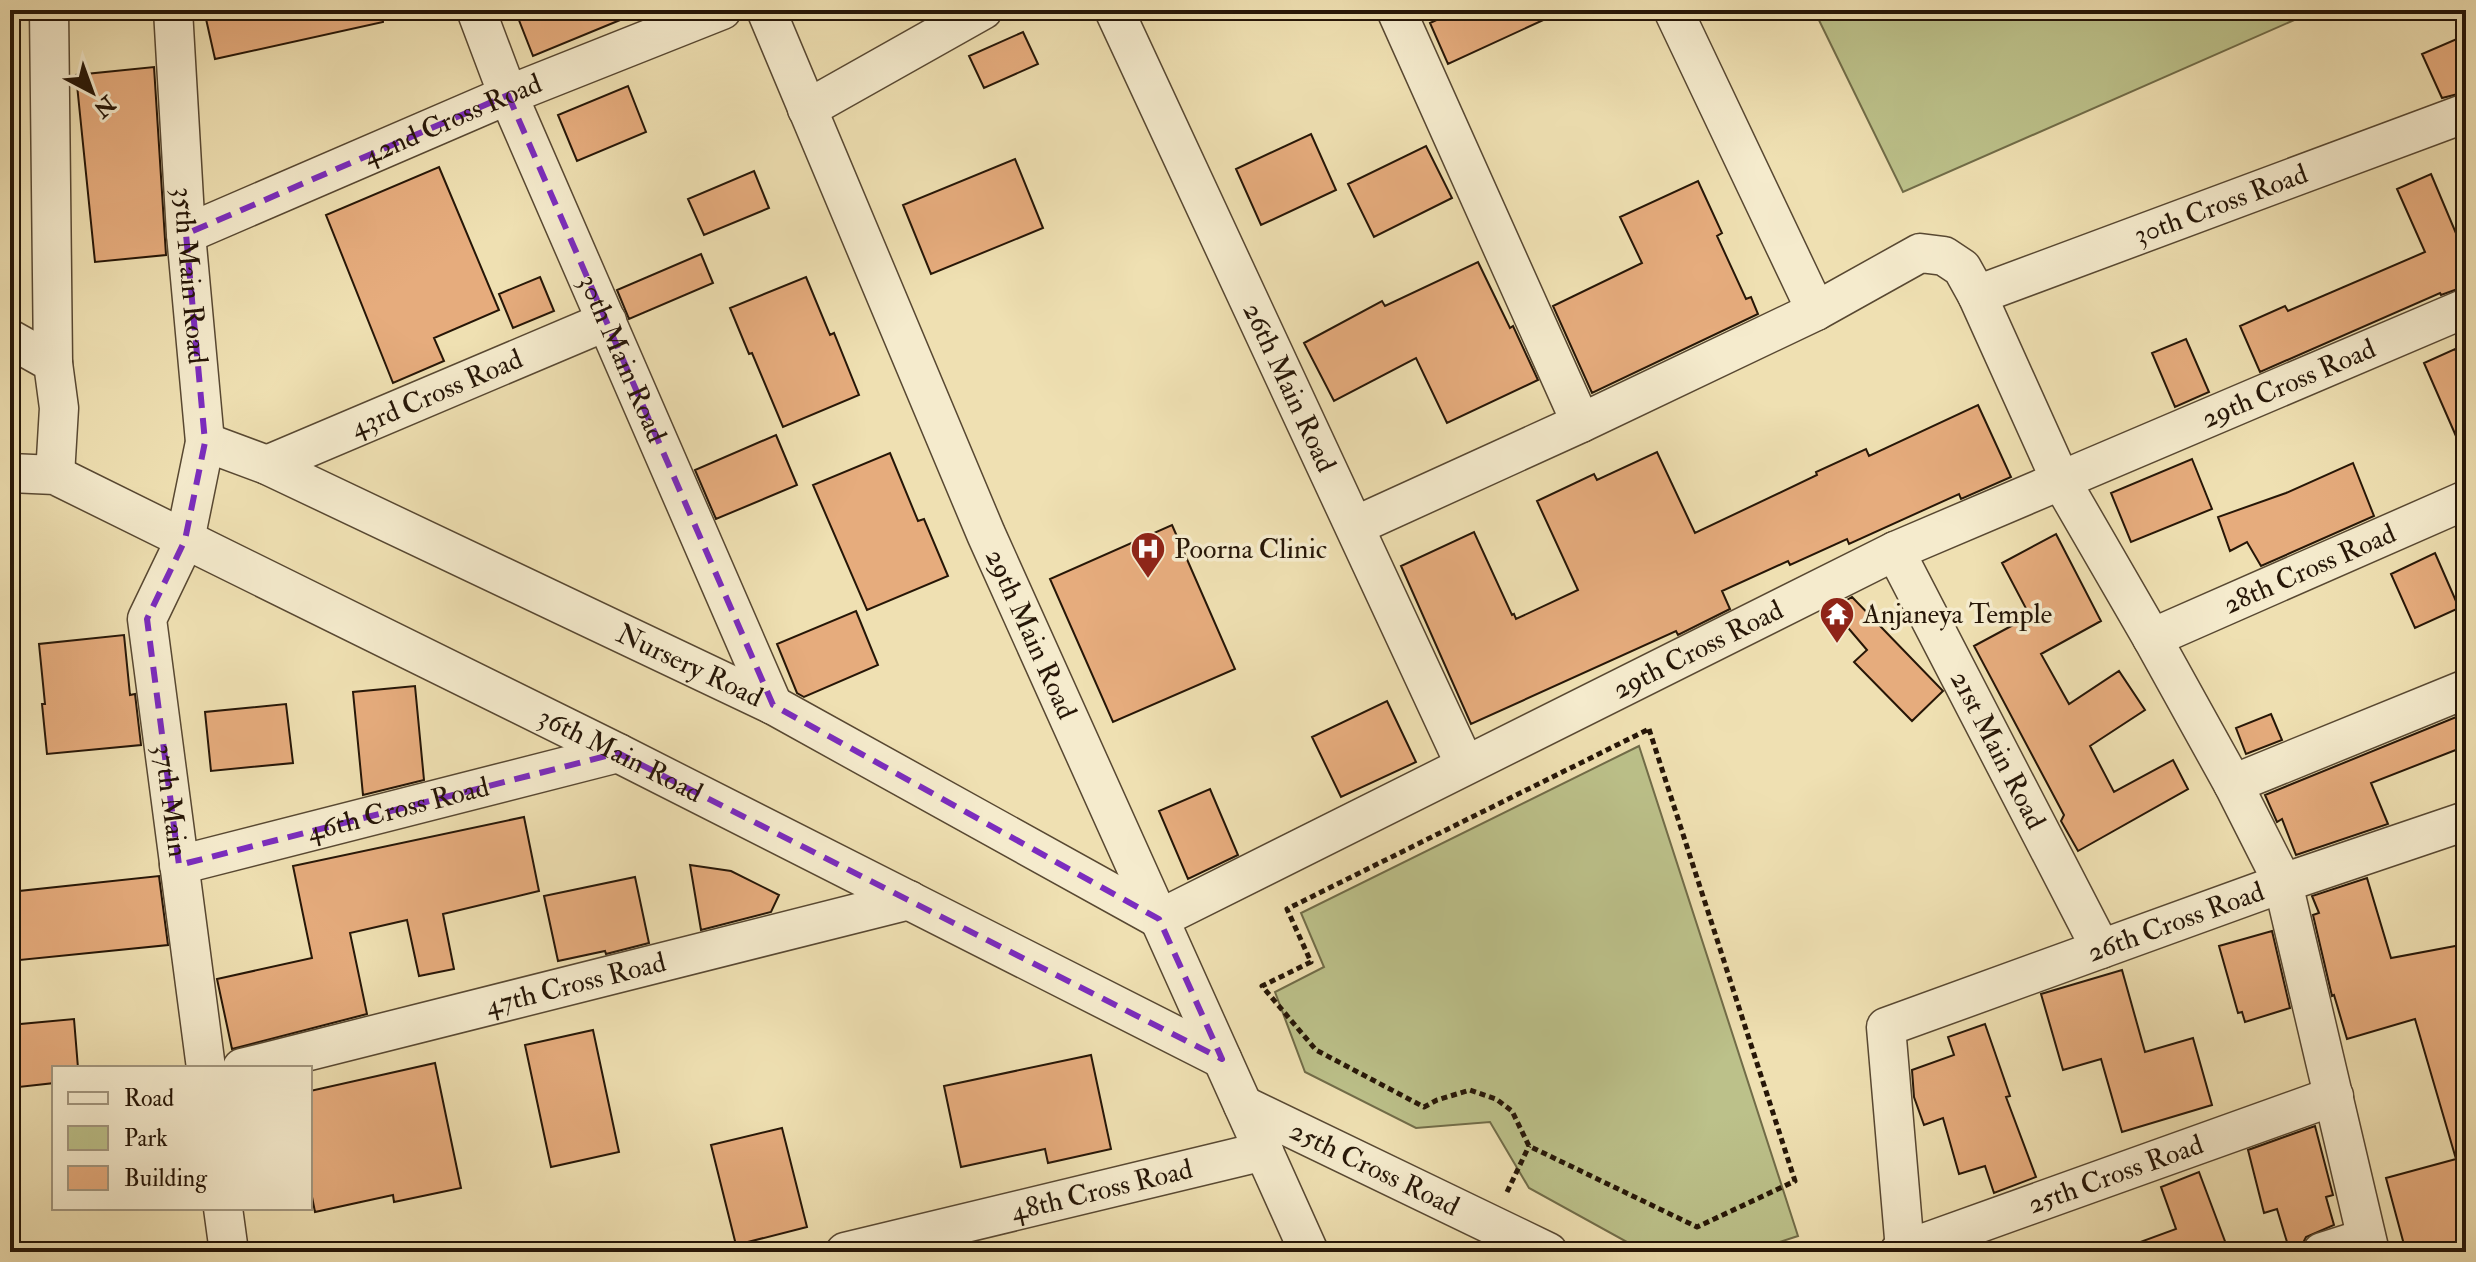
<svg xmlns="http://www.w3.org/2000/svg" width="2476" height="1262" viewBox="0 0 2476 1262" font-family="'IM FELL Double Pica',serif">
<rect width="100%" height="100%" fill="#efe0b2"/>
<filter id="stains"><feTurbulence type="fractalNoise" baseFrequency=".0025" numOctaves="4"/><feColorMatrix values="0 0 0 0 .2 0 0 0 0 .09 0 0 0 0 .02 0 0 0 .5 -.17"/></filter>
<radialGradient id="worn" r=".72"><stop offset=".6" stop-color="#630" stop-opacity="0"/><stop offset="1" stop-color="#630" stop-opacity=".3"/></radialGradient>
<!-- green -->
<path fill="#bcc18a" stroke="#716c48" stroke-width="2" d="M1814,10H2317L1903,192Z
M1639,746L1798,1236L1749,1252H1645L1529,1188L1490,1122L1416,1128L1305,1072L1275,992L1324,967L1301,913Z"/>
<!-- building -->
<path fill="#e6ac7d" stroke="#261607" stroke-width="2" d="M204,10H382L383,22L215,59Z
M515,10H642V11L533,56Z
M1458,10H1565L1448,64L1430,23Z
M1023,32L1038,64L984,88L969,56Z
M2466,35V92L2442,98L2422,54Z
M154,67L166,255L95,262L76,75Z
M628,86L646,132L577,161L558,115Z
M1311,134L1336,190L1261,225L1236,169Z
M1426,146L1452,198L1374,237L1348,184Z
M1015,159L1043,228L931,274L903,205Z
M439,167L499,310L434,338L444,361L393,383L326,215Z
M754,171L769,208L704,235L688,199Z
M2431,174L2466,257V286L2441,295L2440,293L2260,372L2240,326L2285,306L2288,311L2425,252L2397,189Z
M1698,181L1722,233L1717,236L1746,299L1751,297L1758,314L1592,393L1553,306L1642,263L1620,217Z
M701,254L713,283L629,319L617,290Z
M1478,262L1510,328L1513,326L1538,380L1447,423L1416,358L1334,401L1304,343L1382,301L1385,306Z
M540,277L554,311L513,328L499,294Z
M806,277L830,335L834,333L859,395L783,427L752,353L749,354L730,308Z
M2186,339L2209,392L2175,407L2152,353Z
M2455,349L2466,373V459L2424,363Z
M1978,405L2011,477L1961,499L1959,494L1849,544L1847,539L1790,565L1788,561L1722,591L1730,609L1678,635L1676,631L1471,724L1401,566L1474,532L1512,615L1514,614L1516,619L1578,590L1537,501L1594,474L1597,480L1657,452L1695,533L1817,475L1816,472L1866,449L1869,456Z
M776,435L797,485L716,519L695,470Z
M890,453L918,521L924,519L948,576L867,610L813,485Z
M2192,459L2212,509L2131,542L2111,493Z
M2353,463L2374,516L2261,566L2247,542L2230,551L2218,517L2286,493Z
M1172,525L1235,669L1113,722L1050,579Z
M2056,534L2101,621L2041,654L2069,704L2119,671L2145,710L2090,746L2114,792L2173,760L2188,789L2078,851L2061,821L2064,815L1974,646L2030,616L2002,563Z
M2435,553L2459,608L2415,628L2391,574Z
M1852,597L1943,691L1912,721L1854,662L1867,650L1832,609Z
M856,611L878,665L804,697L797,693L777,644Z
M124,635L130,695L135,694L141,745L47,754L42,704H45L39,644Z
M415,686L424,780L363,795L353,692Z
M1387,701L1416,762L1341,797L1312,737Z
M286,704L293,763L211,771L205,712Z
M2466,713V746L2371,783L2388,824L2296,855L2282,819L2277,822L2265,795Z
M2271,714L2282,740L2246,754L2236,728Z
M1210,789L1238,855L1188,879L1159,811Z
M524,817L539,891L443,914L454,969L419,976L407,920L350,933L367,1014L232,1049L217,979L312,958L293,866Z
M690,865L731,871L779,895L771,912L701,930Z
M159,876L168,945L10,961V892Z
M635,877L649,943L606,954L605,951L558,961L544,896Z
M2367,878L2391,958L2466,944V1252H2406L2386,1178L2456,1159L2415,1019L2347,1039L2334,995L2332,996L2313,915L2319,913L2312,896Z
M2272,931L2290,1008L2245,1022L2242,1012L2238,1013L2219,946Z
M2122,970L2145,1052L2193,1038L2212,1105L2122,1132L2101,1059L2063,1070L2041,994Z
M74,1019L78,1068H54V1083L10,1088V1025Z
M1985,1024L2010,1096L2006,1097L2036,1177L1994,1193L1985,1166L1959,1174L1943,1118L1924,1125L1914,1097L1912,1070L1954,1055L1948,1037Z
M593,1030L619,1152L551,1167L525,1045Z
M1091,1055L1111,1149L1048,1163L1045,1149L961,1167L944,1086Z
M435,1063L461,1188L394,1202L393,1195L315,1212L310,1187V1091Z
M2315,1126L2333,1195L2326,1197L2334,1225L2306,1237L2301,1247V1252H2290L2277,1209L2264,1213L2248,1150Z
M782,1128L807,1227L736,1245L711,1145Z
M2199,1172L2229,1252H2122L2121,1249L2176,1229L2161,1187Z"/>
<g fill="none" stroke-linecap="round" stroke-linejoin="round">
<defs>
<g id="street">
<path d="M49,10L53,363"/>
<path id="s1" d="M173,10L186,234L205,442L185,540L147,619L206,1068"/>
<path id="s2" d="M476,10L508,95L773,705"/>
<path id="s3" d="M766,10L986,534L1309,1252"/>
<path id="s4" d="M1114,10L1465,765"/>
<path d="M1396,10L1581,423"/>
<path d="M1673,10L1816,311"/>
<path d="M807,109L983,10"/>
<path id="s5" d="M186,234L508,95L722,10"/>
<path id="s6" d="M1977,295L2466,113"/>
<path d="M10,339L53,363L59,408L55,475"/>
<path id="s7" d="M205,442L267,465L773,705L1159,919L1895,551L2466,308"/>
<path id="s8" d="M267,465L607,321"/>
<path id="s9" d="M10,473L55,475L618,753L1222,1059"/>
<path d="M1355,526L1581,423L1816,311L1920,253L1944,256L1962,268L1977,295L2060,479L2152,638L2233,784L2283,883L2370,1252"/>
<path id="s10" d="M1895,551L2101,949"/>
<path id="s11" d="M2152,638L2466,500"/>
<path d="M2233,784L2466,689"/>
<path id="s12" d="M179,865L618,753"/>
<path id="s13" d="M242,1068L909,900"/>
<path id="s14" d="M1243,1105L1548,1252"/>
<path d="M223,1208L229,1252"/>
<path id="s15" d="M1905,1250L1886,1027L2283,883L2466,821"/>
<path id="s16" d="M845,1252L1264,1151"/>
<path id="s17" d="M1899,1252L2334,1096"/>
<path d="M2322,1252L2366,1238"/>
</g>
</defs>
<!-- street casing -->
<use href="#street" stroke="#584832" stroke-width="41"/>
<!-- path -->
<path stroke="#261607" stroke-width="5" stroke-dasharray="6 4" stroke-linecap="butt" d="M1649,729L1795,1181L1697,1227L1529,1146L1512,1111L1496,1099L1470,1090L1437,1100L1424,1107L1316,1050L1262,986L1311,962L1287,909Z
M1507,1192L1529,1146"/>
<!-- street -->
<use href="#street" stroke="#f5ebcd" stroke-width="38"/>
</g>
<!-- marked area -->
<path fill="none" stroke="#7b2cbf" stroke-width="6" stroke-dasharray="16 10" stroke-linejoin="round" d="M508,95L773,705L1159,919L1222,1059L618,753L179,865L147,619L185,540L205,442L186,234Z"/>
<!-- icons -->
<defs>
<symbol id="hospital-pin" viewBox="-11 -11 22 30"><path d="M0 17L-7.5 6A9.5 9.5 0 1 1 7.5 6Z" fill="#8f2418" stroke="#f5ebcd"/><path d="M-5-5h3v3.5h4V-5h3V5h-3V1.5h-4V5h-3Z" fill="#fff"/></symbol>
<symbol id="temple-pin" viewBox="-11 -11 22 30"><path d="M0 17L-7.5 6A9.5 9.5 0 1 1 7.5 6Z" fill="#8f2418" stroke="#f5ebcd"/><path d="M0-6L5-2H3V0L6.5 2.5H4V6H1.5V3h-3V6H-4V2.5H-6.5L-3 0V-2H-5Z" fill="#fff"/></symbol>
</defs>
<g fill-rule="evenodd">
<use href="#hospital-pin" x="1128" y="529" width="40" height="54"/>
<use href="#temple-pin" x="1817" y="594" width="40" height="54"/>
</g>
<g text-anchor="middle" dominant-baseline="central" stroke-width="7" stroke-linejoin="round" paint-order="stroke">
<!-- street labels -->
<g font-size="28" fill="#261607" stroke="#f5ebcd">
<text stroke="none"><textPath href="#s5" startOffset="290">42nd Cross Road</textPath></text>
<text stroke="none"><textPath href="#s6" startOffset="260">30th Cross Road</textPath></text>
<text stroke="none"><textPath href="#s1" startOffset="266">35th Main Road</textPath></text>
<text stroke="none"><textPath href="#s2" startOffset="378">30th Main Road</textPath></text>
<text stroke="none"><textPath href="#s7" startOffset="2318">29th Cross Road</textPath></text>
<text stroke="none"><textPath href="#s4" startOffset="416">26th Main Road</textPath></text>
<text stroke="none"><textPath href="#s8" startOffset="184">43rd Cross Road</textPath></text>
<text stroke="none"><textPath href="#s11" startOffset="172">28th Cross Road</textPath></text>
<text stroke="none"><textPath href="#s3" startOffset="678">29th Main Road</textPath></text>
<text stroke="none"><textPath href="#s7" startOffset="1670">29th Cross Road</textPath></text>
<text stroke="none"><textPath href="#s7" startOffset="534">Nursery Road</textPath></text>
<text stroke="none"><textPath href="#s10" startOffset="224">21st Main Road</textPath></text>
<text stroke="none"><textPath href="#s9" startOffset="676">36th Main Road</textPath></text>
<text stroke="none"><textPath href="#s1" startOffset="804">37th Main</textPath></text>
<text stroke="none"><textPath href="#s12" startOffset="226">46th Cross Road</textPath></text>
<text stroke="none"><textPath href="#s15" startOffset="532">26th Cross Road</textPath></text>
<text stroke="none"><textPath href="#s13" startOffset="344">47th Cross Road</textPath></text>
<text stroke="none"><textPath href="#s14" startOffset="146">25th Cross Road</textPath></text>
<text stroke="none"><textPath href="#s17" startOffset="230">25th Cross Road</textPath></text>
<text stroke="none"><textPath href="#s16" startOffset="264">48th Cross Road</textPath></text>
</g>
<!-- poi labels -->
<g font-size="28" fill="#261607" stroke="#f5ebcd" text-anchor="start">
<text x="1174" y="549">Poorna Clinic</text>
<text x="1863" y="614">Anjaneya Temple</text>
</g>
</g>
<!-- margin -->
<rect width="2476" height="1262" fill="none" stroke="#efe0b2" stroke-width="40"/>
<rect x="12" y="12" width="2452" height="1238" fill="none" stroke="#261607" stroke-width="4"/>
<rect x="20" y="20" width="2436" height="1222" fill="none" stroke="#261607" stroke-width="2"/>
<!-- legend -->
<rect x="52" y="1066" width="260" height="144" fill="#f5ebcd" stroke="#a2967e" stroke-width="2"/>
<rect x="68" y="1092" width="40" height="12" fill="#f5ebcd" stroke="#a2967e" stroke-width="2"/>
<text x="124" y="1106" font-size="24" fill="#261607">Road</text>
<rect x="68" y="1126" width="40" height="24" fill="#bcc18a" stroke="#a2967e" stroke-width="2"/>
<text x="124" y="1146" font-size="24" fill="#261607">Park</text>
<rect x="68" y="1166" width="40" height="24" fill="#e6ac7d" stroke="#a2967e" stroke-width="2"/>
<text x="124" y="1186" font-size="24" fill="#261607">Building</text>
<!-- north arrow -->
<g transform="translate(92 92) rotate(139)" stroke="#f5ebcd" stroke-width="6" paint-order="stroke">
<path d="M0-6L14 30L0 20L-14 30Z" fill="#261607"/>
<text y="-12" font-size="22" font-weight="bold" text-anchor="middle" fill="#261607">N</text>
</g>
<rect width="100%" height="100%" filter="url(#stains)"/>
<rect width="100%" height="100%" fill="url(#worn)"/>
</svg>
